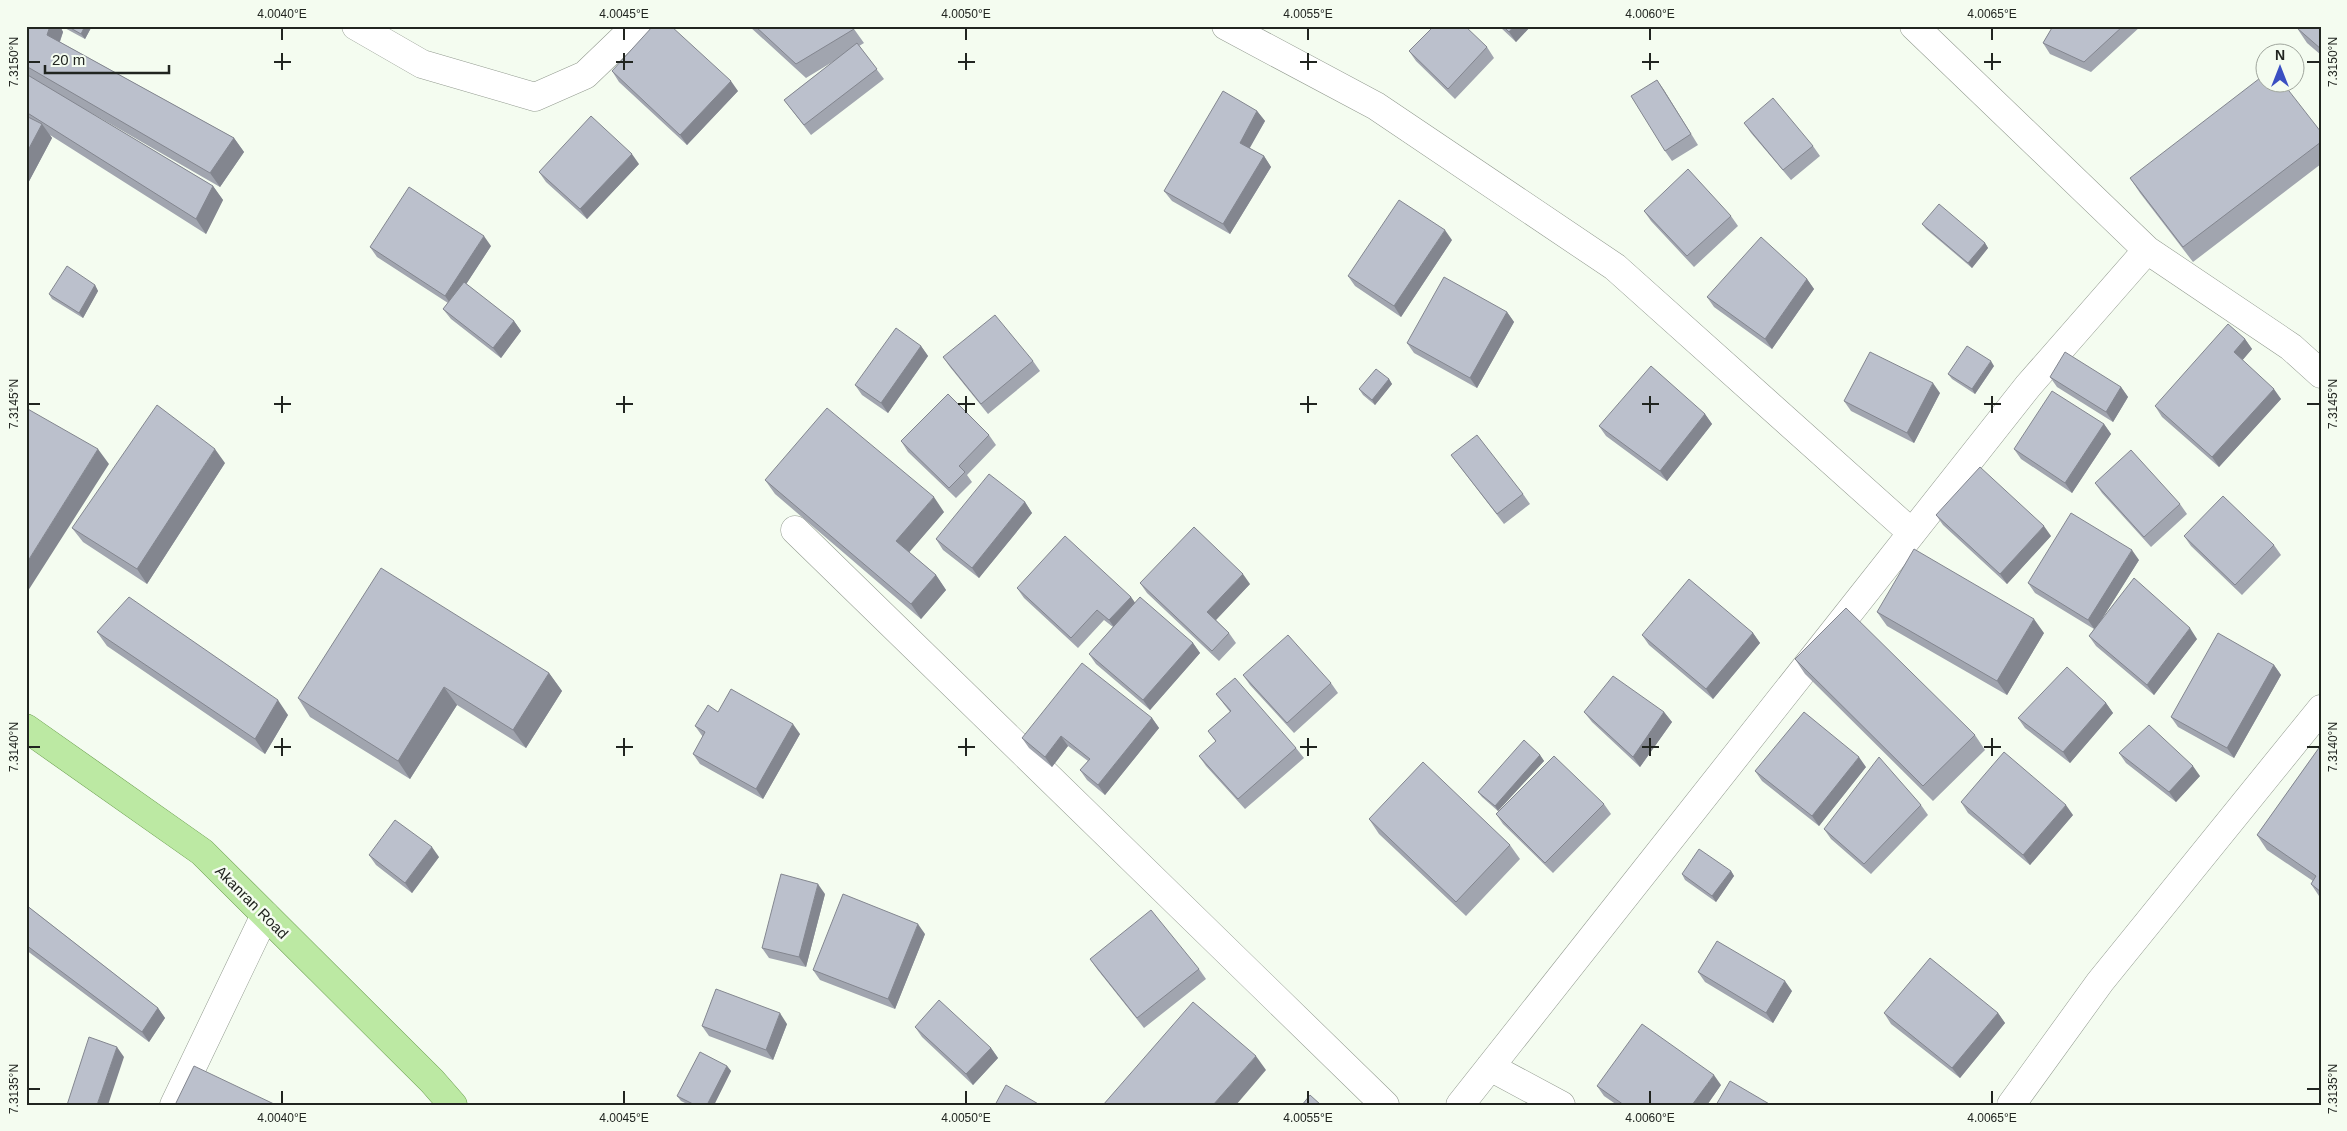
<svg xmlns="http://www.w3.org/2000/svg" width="2347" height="1131" viewBox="0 0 2347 1131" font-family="Helvetica,sans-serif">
<rect width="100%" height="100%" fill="#f4fcf0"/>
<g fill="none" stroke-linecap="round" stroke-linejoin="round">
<defs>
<path id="minor" d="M356,26L422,64L535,97L585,75L636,26
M1226,26L1376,106L1615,267L1912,533
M2147,250L2291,347L2321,374
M795,530L1385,1105
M1490,1067L1561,1105
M174,1105L265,915
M1460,1105L2028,386L2147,250L1914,26
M2011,1105L2100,982L2321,709"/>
<path id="major" d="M26,728L202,852L432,1081L453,1105"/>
</defs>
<!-- minor casing -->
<use href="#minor" stroke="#929a8f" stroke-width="29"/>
<!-- major casing -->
<use href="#major" stroke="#699b4d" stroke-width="29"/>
<!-- minor -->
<use href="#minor" stroke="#fff" stroke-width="28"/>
<!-- major -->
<use href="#major" stroke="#bce9a3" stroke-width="28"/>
</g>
<!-- wall -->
<path fill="#a1a5af" d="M26,26H60L63,32L60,42L234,138L244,152L220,187L81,107L213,186L223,200L206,234L50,135L52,138L26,187Z
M61,26H92L85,39Z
M749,26H851L854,29L864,43L859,46L884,79L811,135L784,100L834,61L806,78Z
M1499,26H1531L1516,42Z
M2053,26H2141L2091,72L2050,54L2043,43Z
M2321,26V55L2307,43L2297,28Z
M1487,47L1494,58L1455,99L1416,61L1409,51Z
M612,71L738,91L687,145L619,82Z
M1657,80L1698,145L1672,161L1665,151Z
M1257,111L1265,121L1249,148L1264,156L1271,167L1230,234L1172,201L1164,191Z
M1744,123L1813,146L1820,156L1791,180L1751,133Z
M2321,132V164L2193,262L2140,193L2130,178Z
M639,164L587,219L546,182L539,172Z
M1644,211L1731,216L1738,226L1694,267L1651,221Z
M1922,224L1985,243L1988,248L1972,268L1926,229Z
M1452,240L1401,317L1355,286L1348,276Z
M491,246L466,284L514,321L521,331L501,358L451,319L443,309L448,303L377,257L370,247Z
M1807,279L1814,289L1772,349L1714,307L1707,297Z
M95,285L98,291L83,318L52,299L49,294Z
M1507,312L1514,322L1477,388L1414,353L1407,343Z
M2245,339L2252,349L2242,360L2281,399L2219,467L2162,417L2155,406Z
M921,346L928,356L888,413L862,395L855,385Z
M943,357L1033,361L1040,371L988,414L950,367Z
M1994,366L1975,394L1952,379L1948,374Z
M2050,377L2121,387L2128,397L2113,422L2057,387Z
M1389,379L1392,384L1375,405L1363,395L1359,389Z
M1940,393L1914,443L1851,411L1844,401Z
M1705,414L1712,424L1667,481L1606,436L1599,426Z
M2104,424L2111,434L2072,493L2021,459L2014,449Z
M989,435L996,445L967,475L972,482L956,498L908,452L901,441Z
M1451,455L1523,494L1530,504L1504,524Z
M225,463L147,584L83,542L72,528Z
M765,480L944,512L909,552L936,575L946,590L921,619L775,494Z
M2095,483L2180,504L2187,514L2151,547L2102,493Z
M1025,502L1032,513L979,578L943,550L936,539Z
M1936,515L2051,536L2007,584L1943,525Z
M2184,536L2274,545L2281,555L2242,595L2191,546Z
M2139,560L2102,619L2197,639L2154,695L2096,646L2089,636L2094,629L2035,593L2028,583Z
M1140,583L1250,584L1216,620L1229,633L1236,643L1219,661L1147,593Z
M1017,588L1131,597L1135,603L1193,643L1200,653L1150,710L1096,664L1089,654L1113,627L1104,620L1078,648L1024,598Z
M1877,612L2044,633L2007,695L1887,626Z
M97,632L288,715L265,754L107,646Z
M1753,633L1760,643L1713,699L1649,645L1642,635Z
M1795,659L1975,735L1985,750L1933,801L1805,674Z
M2274,665L2281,675L2234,758L2178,727L2171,717Z
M549,673L562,691L526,748L457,705L410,779L310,717L298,698Z
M1243,675L1331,683L1338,693L1294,733L1250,685Z
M1216,694L1296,748L1304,758L1245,809L1206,766L1199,756L1216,742L1208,731L1230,712Z
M2106,703L2113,713L2070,763L2025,728L2018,718Z
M718,712L800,734L763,799L700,764L693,754L703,737L695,726Z
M1584,712H1664L1672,722L1640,767L1592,722Z
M1152,718L1159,728L1105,795L1087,780L1080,770L1088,761L1068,746L1052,767L1029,748L1022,738Z
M2321,745V899L2311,884L2313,881L2267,850L2257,835Z
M2119,753L2200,776L2176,802L2126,763Z
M1540,755L1544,761L1498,811L1482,797L1478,792Z
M1866,767L1819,826L1762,781L1755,771Z
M1961,802L2073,815L2030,865L1968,813Z
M1604,804L1611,814L1553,873L1503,824L1496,814Z
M1921,805L1928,815L1871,874L1831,839L1824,829Z
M1369,819L1510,845L1520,859L1466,916L1379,834Z
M369,855L439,857L412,893L376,865Z
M1731,871L1734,876L1716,902L1685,880L1682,874Z
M825,894L806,967L769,958L762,948Z
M26,905L158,1008L165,1018L149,1042L26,950Z
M925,934L895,1009L820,980L813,970Z
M1090,959L1199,969L1206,979L1144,1028L1097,969Z
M1698,972L1792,991L1773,1023L1705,982Z
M1884,1013H1998L2005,1023L1960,1078L1891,1024Z
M787,1024L773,1060L709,1036L702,1026Z
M915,1027L991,1048L998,1058L973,1085L922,1037Z
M727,1066L731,1071L714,1105H689L681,1101L677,1096Z
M1721,1085L1707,1105H1617L1604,1096L1597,1086Z"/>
<!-- shaded-wall -->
<path fill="#83868f" d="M50,26H60L63,32L57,49L47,35Z
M85,26H92L85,39L81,34Z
M1514,26H1531L1516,42L1509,32Z
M1657,80L1664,90L1698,145L1691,134Z
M731,81L738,91L687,145L680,135Z
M1257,111L1265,121L1247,153L1240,143Z
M42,124L52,138L26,187V154Z
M234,138L244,152L220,187L210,173Z
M632,154L639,164L587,219L580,209Z
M1264,156L1271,167L1230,234L1223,224Z
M213,186L223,200L206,234L196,219Z
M1445,230L1452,240L1401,317L1394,306Z
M484,236L491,246L452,306L445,296Z
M1985,243L1988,248L1972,268L1968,263Z
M1807,279L1814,289L1772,349L1765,339Z
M95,285L98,291L83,318L79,313Z
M1507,312L1514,322L1477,388L1470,378Z
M514,321L521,331L501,358L493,348Z
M2245,339L2252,349L2241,362L2234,352Z
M921,346L928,356L888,413L881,403Z
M1991,361L1994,366L1975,394L1972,389Z
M1389,379L1392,384L1375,405L1372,400Z
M1933,383L1940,393L1914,443L1907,433Z
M2121,387L2128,397L2113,422L2106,412Z
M2274,389L2281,399L2219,467L2212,457Z
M1705,414L1712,424L1667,481L1660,471Z
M2104,424L2111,434L2072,493L2065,483Z
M98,449L109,464L26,594V564Z
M215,449L225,463L147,584L137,569Z
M934,497L944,512L906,556L896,541Z
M1025,502L1032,513L979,578L972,568Z
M2044,526L2051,536L2007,584L2000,574Z
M2132,550L2139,560L2095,630L2088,620Z
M1243,574L1250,584L1214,622L1207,612Z
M936,575L946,590L921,619L911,604Z
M1131,597L1138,607L1116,630L1109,620Z
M2034,619L2044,633L2007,695L1997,681Z
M2190,628L2197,639L2154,695L2147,685Z
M1753,633L1760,643L1713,699L1706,689Z
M1193,643L1200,653L1150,710L1143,700Z
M2274,665L2281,675L2234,758L2227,748Z
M549,673L562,691L526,748L513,730Z
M444,687L457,705L410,779L398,761Z
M278,700L288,715L265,754L255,739Z
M2106,703L2113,713L2070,763L2063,752Z
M1664,712L1672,722L1640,767L1633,757Z
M1152,718L1159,728L1105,795L1098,785Z
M793,724L800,734L763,799L756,789Z
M1061,736L1068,746L1052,767L1045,757Z
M1540,755L1544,761L1498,811L1495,806Z
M1859,757L1866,767L1819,826L1812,816Z
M2193,766L2200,776L2176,802L2169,792Z
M2066,805L2073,815L2030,865L2023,855Z
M432,847L439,857L412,893L405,883Z
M1731,871L1734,876L1716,902L1712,896Z
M818,884L825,894L806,967L799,957Z
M918,924L925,934L895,1009L888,999Z
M1785,981L1792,991L1773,1023L1766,1013Z
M158,1008L165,1018L149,1042L142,1032Z
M780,1013L787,1024L773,1060L766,1050Z
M1998,1013L2005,1023L1960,1078L1952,1068Z
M117,1047L124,1057L108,1105H97Z
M991,1048L998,1058L973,1085L966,1074Z
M1256,1056L1266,1070L1236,1105H1213Z
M727,1066L731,1071L714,1105H707Z
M1714,1075L1721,1085L1707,1105H1692Z"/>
<!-- building -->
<path fill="#bbc0cc" stroke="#83868f" d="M26,26H50L47,35L234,138L210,173L26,66Z
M67,26H85L81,34Z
M653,26H671L731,81L680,135L612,71Z
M755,26H851L854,29L796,64Z
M1434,26H1465L1487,47L1448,89L1409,51Z
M1503,26H1514L1509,32Z
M2053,26H2123L2084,62L2043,43Z
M2299,26H2321V49L2297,28Z
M857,43L877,69L804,125L784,100Z
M26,74L213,186L196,219L26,112Z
M2264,75V82H2282L2321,132V142L2183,247L2130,178Z
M1657,80L1691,134L1665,151L1631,96Z
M1223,91L1257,111L1240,143L1264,156L1223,224L1164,191Z
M1773,98L1813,146L1783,170L1744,123Z
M26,116L42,124L26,154Z
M591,116L632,154L580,209L539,172Z
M1688,169L1731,216L1687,256L1644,211Z
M409,187L484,236L445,296L370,247Z
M1399,200L1445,230L1394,306L1348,276Z
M1939,204L1985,243L1968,263L1922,224Z
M1761,237L1807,279L1765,339L1707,297Z
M67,266L95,285L79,313L49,294Z
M1444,277L1507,312L1470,378L1407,343Z
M464,282L514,321L493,348L443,309Z
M995,315L1033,361L981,404L943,357Z
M2228,324L2245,339L2234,352L2274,389L2212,457L2155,406Z
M896,328L921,346L881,403L855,385Z
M1967,346L1991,361L1972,389L1948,374Z
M1870,352L1933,383L1907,433L1844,401Z
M2065,352L2121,387L2106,412L2050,377Z
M1651,366L1705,414L1660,471L1599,426Z
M1376,369L1389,379L1372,400L1359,389Z
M2052,391L2104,424L2065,483L2014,449Z
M948,394L989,435L959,466L965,472L949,488L901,441Z
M157,405L215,449L137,569L72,528Z
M26,408L98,449L26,564Z
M827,408L934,497L896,541L936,575L911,604L765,480Z
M1477,435L1523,494L1497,514L1451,455Z
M2131,450L2180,504L2144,537L2095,483Z
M1980,467L2044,526L2000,574L1936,515Z
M989,474L1025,502L972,568L936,539Z
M2223,496L2274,545L2235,585L2184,536Z
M2071,513L2132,550L2088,620L2028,583Z
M1194,527L1243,574L1207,612L1229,633L1212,651L1140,583Z
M1065,536L1131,597L1109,620L1097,610L1071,638L1017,588Z
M1914,549L2034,619L1997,681L1877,612Z
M381,568L549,673L513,730L444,687L398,761L298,698Z
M2134,578L2190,628L2147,685L2089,636Z
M1689,579L1753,633L1706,689L1642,635Z
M129,597L278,700L255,739L97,632Z
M1140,597L1193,643L1143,700L1089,654Z
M1846,608L1975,735L1923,786L1795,659Z
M2218,633L2274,665L2227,748L2171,717Z
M1288,635L1331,683L1287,723L1243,675Z
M1082,663L1152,718L1098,785L1080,770L1090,759L1061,736L1045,757L1022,738Z
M2067,667L2106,703L2063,752L2018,718Z
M1613,676L1664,712L1633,757L1584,712Z
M1235,678L1296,748L1238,799L1199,756L1216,741L1208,731L1231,711L1216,694Z
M731,689L793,724L756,789L693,754L705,732L695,726L708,705L718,712Z
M1804,712L1859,757L1812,816L1755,771Z
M2149,725L2193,766L2169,792L2119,753Z
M1524,740L1540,755L1495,806L1478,792Z
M2321,745V892L2311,884L2316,876L2257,835Z
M2004,752L2066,805L2023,855L1961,802Z
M1554,756L1604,804L1545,863L1496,814Z
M1879,757L1921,805L1864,864L1824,829Z
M1423,762L1510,845L1456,902L1369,819Z
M395,820L432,847L405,883L369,855Z
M1699,849L1731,871L1712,896L1682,874Z
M781,874L818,884L799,957L762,948Z
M843,894L918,924L888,999L813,970Z
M26,905L158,1008L142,1032L26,945Z
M1151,910L1199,969L1137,1018L1090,959Z
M1717,941L1785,981L1766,1013L1698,972Z
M1930,958L1998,1013L1952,1068L1884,1013Z
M716,989L780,1013L766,1050L702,1026Z
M939,1000L991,1048L966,1074L915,1027Z
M1193,1002L1256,1056L1213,1105H1103Z
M1642,1024L1714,1075L1692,1105H1624L1597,1086Z
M89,1037L117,1047L97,1105H67Z
M700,1052L727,1066L707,1105H695L677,1096Z
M194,1066L274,1104L273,1105H175Z
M1730,1081L1771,1105H1716Z
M1006,1085L1040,1105H995Z
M1310,1095L1321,1105H1302Z"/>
<!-- ticks -->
<path fill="none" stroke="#212520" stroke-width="2" d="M282,28V40M624,28V40M966,28V40M1308,28V40M1650,28V40M1992,28V40M282,53V70M624,53V70M966,53V70M1308,53V70M1650,53V70M1992,53V70M28,62H40M274,62H291M616,62H633M958,62H975M1300,62H1317M1642,62H1659M1984,62H2001M2307,62H2320M282,396V413M624,396V413M966,396V413M1308,396V413M1650,396V413M1992,396V413M28,404H40M274,404H291M616,404H633M958,404H975M1300,404H1317M1642,404H1659M1984,404H2001M2307,404H2320M282,738V756M624,738V756M966,738V756M1308,738V756M1650,738V756M1992,738V756M28,747H40M274,747H291M616,747H633M958,747H975M1300,747H1317M1642,747H1659M1984,747H2001M2307,747H2320M28,1089H40M2307,1089H2320M282,1091V1104M624,1091V1104M966,1091V1104M1308,1091V1104M1650,1091V1104M1992,1091V1104"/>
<g text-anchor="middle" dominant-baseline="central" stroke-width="5" stroke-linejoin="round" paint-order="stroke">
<!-- street labels -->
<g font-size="15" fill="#212520" stroke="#f4fcf0">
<text transform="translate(252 902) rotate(45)">Akanran Road</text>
</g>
</g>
<!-- border -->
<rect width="2347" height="1131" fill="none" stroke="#f4fcf0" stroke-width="55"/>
<!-- north arrow -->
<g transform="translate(2280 68)"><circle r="24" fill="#f4fcf0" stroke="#a0a69d"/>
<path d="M0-4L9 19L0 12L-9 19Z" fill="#3a4fc2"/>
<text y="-8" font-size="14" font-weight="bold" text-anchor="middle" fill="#212520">N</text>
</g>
<!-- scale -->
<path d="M45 65v8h124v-8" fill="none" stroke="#212520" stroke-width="2.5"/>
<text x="52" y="65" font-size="15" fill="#212520" stroke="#f4fcf0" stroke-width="4" paint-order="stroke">20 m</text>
<rect x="28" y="28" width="2292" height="1076" fill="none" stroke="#212520" stroke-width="2"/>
<g font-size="12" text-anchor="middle" fill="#212520">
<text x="282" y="18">4.0040°E</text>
<text x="624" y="18">4.0045°E</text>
<text x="966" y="18">4.0050°E</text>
<text x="1308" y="18">4.0055°E</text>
<text x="1650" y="18">4.0060°E</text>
<text x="1992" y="18">4.0065°E</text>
<text transform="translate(14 62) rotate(-90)" y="4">7.3150°N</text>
<text transform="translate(2333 62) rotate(-90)" y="4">7.3150°N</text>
<text transform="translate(14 404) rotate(-90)" y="4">7.3145°N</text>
<text transform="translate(2333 404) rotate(-90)" y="4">7.3145°N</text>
<text transform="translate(14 747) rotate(-90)" y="4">7.3140°N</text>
<text transform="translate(2333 747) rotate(-90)" y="4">7.3140°N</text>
<text transform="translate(14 1089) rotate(-90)" y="4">7.3135°N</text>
<text transform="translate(2333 1089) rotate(-90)" y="4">7.3135°N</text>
<text x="282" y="1122">4.0040°E</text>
<text x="624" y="1122">4.0045°E</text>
<text x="966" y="1122">4.0050°E</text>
<text x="1308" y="1122">4.0055°E</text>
<text x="1650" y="1122">4.0060°E</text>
<text x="1992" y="1122">4.0065°E</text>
</g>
</svg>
